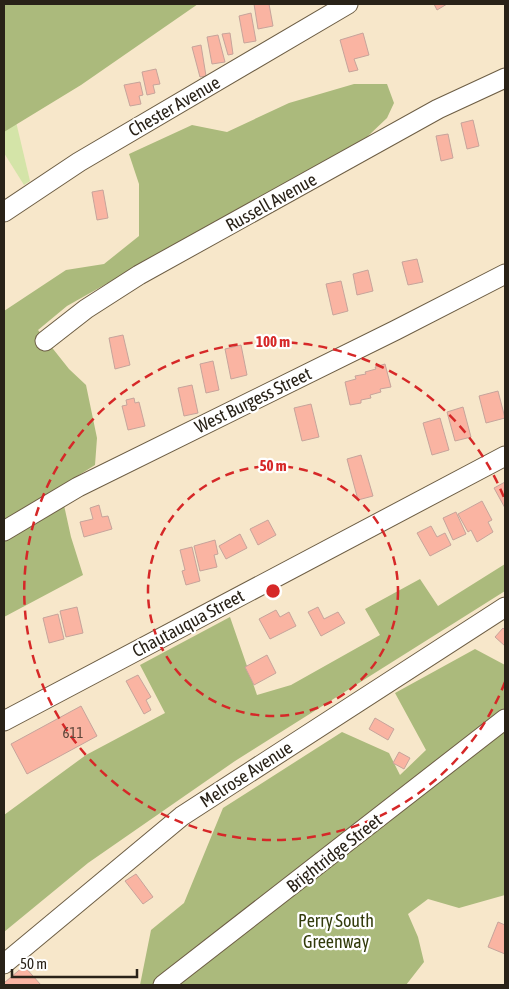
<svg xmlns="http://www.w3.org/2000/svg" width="509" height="989" viewBox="0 0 509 989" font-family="'Asap Condensed',sans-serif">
<rect width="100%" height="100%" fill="#f7e7ca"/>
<!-- green -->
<path fill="#d4e4a8" d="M4,71L30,181L24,185L4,153Z"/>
<!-- forest -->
<path fill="#abba7c" d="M4,4H198L81,85L4,132Z
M354,84H387L394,103L387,118L367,137L67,306L38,330L69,369L86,385L97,438L95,465L60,487L71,537L83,575L4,617V311L66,270L104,264L139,236V184L129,154L192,125L227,132L289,103Z
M505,564V591L235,761L88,863L4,932V815L86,755L165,713L140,665L230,617L257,695L291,685L380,635L365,609L420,579L438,606Z
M475,649L505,665V895L459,908L428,899L408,914L418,937L424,962L406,985H140L151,930L184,903L223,808L342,732L389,753L400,775L426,750L395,693Z"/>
<!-- building -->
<path fill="#fab4a2" stroke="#c6a49b" d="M254,4H269L273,26L258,29Z
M434,4H447L437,10Z
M251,13L256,41L244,43L239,16Z
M230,33L233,54L228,55L222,34Z
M363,33L369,55L354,59L358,70L349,72L340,40Z
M218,35L225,62L212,64L207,37Z
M201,45L206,76L200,77L192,47Z
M156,69L160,84L153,85L155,93L147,95L142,72Z
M140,82L143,95L139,96L141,104L130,106L124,85Z
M473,120L479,146L467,149L461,123Z
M448,134L453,158L441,161L436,136Z
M103,190L108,218L97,220L92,192Z
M417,259L423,282L408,285L402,262Z
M368,270L373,291L357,295L353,274Z
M341,281L348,311L333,315L326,284Z
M123,335L130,365L115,369L109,338Z
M241,345L247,375L231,379L225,349Z
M213,361L219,390L206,393L200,364Z
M385,364L391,387L380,389L381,392L370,395L371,398L361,400V403L350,405L345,382L356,379L355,376L366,374L365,372L376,369L375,367Z
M192,385L198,413L184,416L178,388Z
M498,391L505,418L486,423L479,396Z
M134,398L135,403L139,402L145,426L128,430L122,406L127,405L126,400Z
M311,404L319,437L302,441L294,408Z
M463,407L471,437L455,441L447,412Z
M440,418L449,450L432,455L423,423Z
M361,455L373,496L358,500L347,459Z
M505,482V508L494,488Z
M482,501L492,520L488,522L493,532L477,542L471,530L468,532L458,514Z
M99,505L102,517L108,516L112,529L84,537L80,522L93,519L90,508Z
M456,512L466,534L453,540L443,518Z
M268,520L276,535L258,545L250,529Z
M431,526L437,537L445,533L451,545L430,556L417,533Z
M240,534L247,548L226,559L219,546Z
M215,540L218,554L214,555L217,567L200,571L194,546Z
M192,547L200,581L186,585L182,571L185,570L180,550Z
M77,607L83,633L66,637L60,611Z
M318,607L324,619L338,612L345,623L321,636L308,612Z
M276,610L280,617L289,612L296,626L270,639L259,619Z
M58,614L64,639L49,643L43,618Z
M503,628L505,630V646L495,637Z
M267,655L276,673L254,685L245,667Z
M138,675L151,697L146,700L151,710L144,714L126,681Z
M81,706L97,736L27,774L11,744Z
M375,718L394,729L388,740L369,729Z
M399,752L410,758L404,769L393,763Z
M136,874L153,897L143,904L125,881Z
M498,922L505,925V954L488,947Z
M24,966L41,985H4V983Z"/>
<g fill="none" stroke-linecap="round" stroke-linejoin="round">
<defs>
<path id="street" d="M4,212L79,162L348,4
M45,341L86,309L139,275L438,109L505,78
M4,531L78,487L396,330L505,274
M4,721L505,456
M4,964L182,816L505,607
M163,985L505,719"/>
</defs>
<!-- street casing -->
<use href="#street" stroke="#6d5e45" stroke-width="21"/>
<!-- street -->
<use href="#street" stroke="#fff" stroke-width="19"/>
</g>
<!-- distance rings -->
<g fill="none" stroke="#d62828" stroke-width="2.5" stroke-dasharray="9 6">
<circle cx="273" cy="591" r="125"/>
<path d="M505 682A249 249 0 1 1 505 500"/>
</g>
<g text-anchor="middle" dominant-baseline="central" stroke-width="4.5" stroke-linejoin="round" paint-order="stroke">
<!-- number labels -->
<g font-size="15" fill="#5d463a">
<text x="73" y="732">611</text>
</g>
<!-- street labels -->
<g font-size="18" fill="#292218" stroke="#fff">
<text transform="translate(174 106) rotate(-30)">Chester Avenue</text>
<text transform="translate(271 202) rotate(-29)">Russell Avenue</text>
<text transform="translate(253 400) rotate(-26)">West Burgess Street</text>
<text transform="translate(188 623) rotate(-28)">Chautauqua Street</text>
<text transform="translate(246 774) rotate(-33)">Melrose Avenue</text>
<text transform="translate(334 853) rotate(-38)">Brightridge Street</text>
</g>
<!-- park labels -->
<g font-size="18" fill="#323b0b" stroke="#fff">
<text x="336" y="920">Perry South<tspan x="336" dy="21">Greenway</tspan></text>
</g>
</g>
<circle cx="273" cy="591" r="8" fill="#d62828" stroke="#fff" stroke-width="2.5"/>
<g font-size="15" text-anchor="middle" font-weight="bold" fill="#d62828" stroke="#fff" stroke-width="4.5" stroke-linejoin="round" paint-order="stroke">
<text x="273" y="347">100 m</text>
<text x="273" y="471">50 m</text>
</g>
<!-- border -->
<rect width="509" height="989" fill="none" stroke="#292218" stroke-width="10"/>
<!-- scale -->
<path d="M12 969v8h125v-8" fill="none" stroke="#292218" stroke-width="2.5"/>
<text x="20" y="969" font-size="15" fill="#292218" stroke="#ffffff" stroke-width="4" paint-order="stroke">50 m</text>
</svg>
